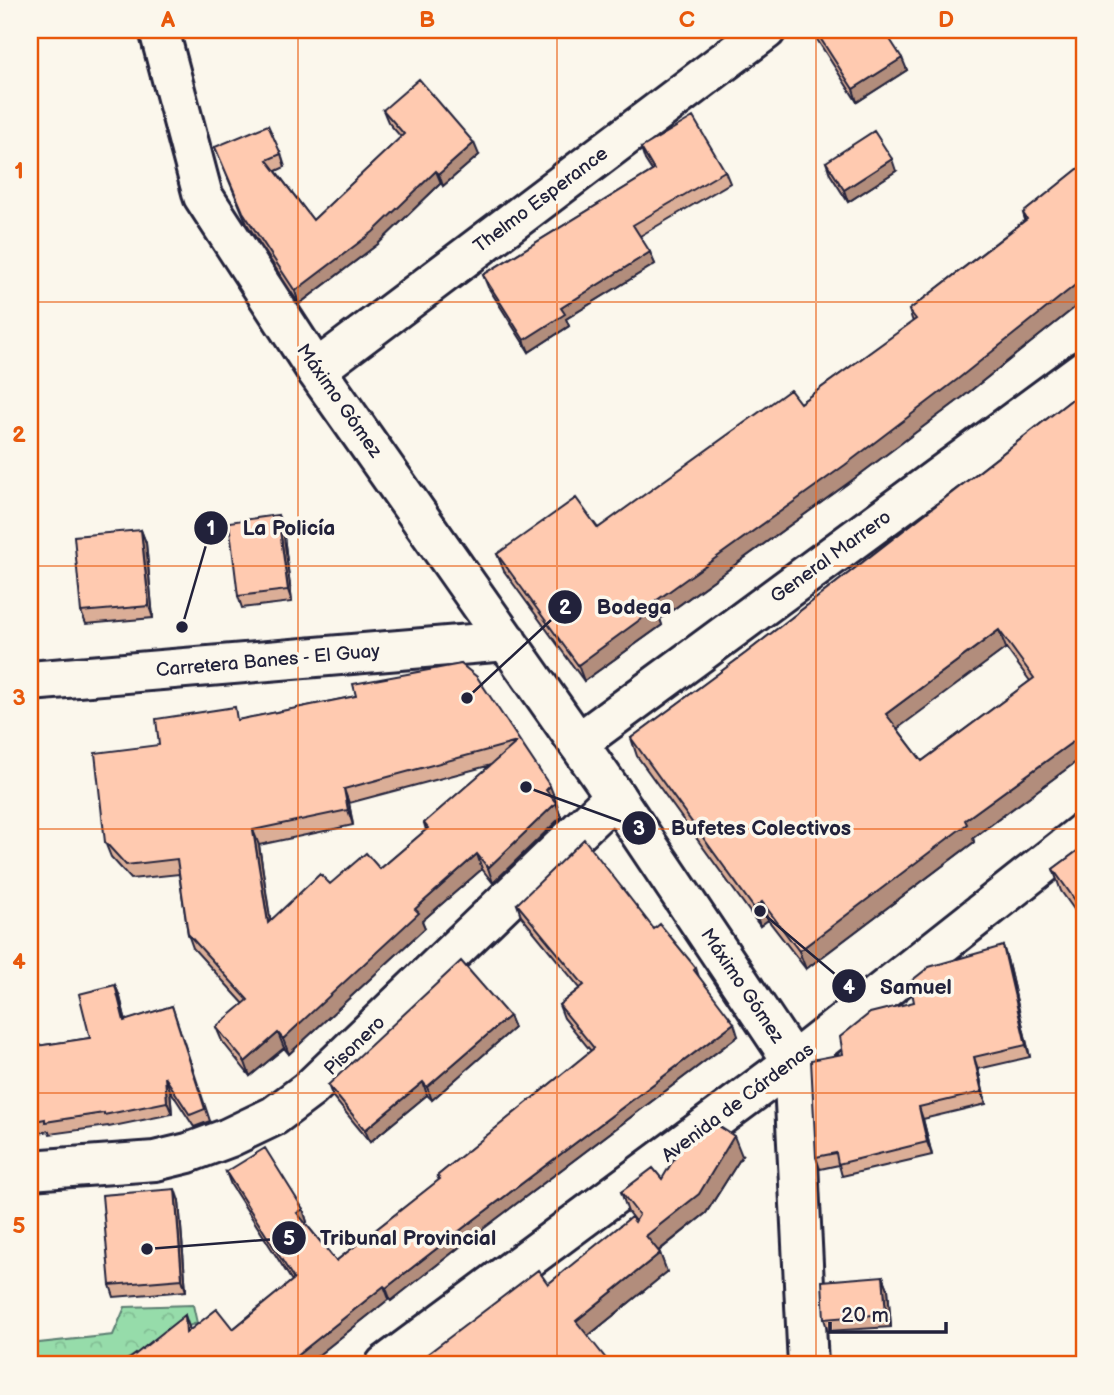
<svg xmlns="http://www.w3.org/2000/svg" width="1114" height="1395" viewBox="0 0 1114 1395" font-family="'Balsamiq Sans',sans-serif">
<defs>
<pattern id="forest-crowns" width="20" height="18" patternUnits="userSpaceOnUse" patternTransform="scale(1.75)"><rect width="20" height="18" fill="#96dcaa"/><path d="M2 6a3 3 0 1 1 6 0M12 15a3 3 0 1 1 6 0" fill="none" stroke="#81bc93"/></pattern>
</defs>
<rect width="100%" height="100%" fill="#fbf7ec"/>
<filter id="ink" filterUnits="userSpaceOnUse"><feTurbulence type="fractalNoise" baseFrequency=".0143" numOctaves="2"/><feDisplacementMap in="SourceGraphic" scale="14" xChannelSelector="R" yChannelSelector="G"/><feConvolveMatrix kernelMatrix="1 2 1 2 8 2 1 2 1" color-interpolation-filters="sRGB"/></filter>
<g filter="url(#ink)">
<!-- forest -->
<path fill="url(#forest-crowns)" stroke="#5c7f72" stroke-width="2" d="M193,1305L197,1323L180,1329L117,1365H30V1344L113,1335L125,1307Z"/>
<g fill="none" stroke-linecap="round" stroke-linejoin="round">
<defs>
<path id="minor" d="M159,30L203,196L316,370
M793,1062L808,1365
M30,1170L155,1161L188,1153L228,1138L274,1116L310,1089L615,796L578,743"/>
<path id="major" d="M766,30L316,370L578,743L1084,370
M30,681L507,641
M615,796L793,1062
M385,1365L793,1062L1084,832"/>
</defs>
<!-- minor casing -->
<use href="#minor" stroke="#22223b" stroke-width="44"/>
<!-- major casing -->
<use href="#major" stroke="#22223b" stroke-width="44"/>
<!-- minor -->
<use href="#minor" stroke="#fbf7ec" stroke-width="38"/>
<!-- major -->
<use href="#major" stroke="#fbf7ec" stroke-width="38"/>
</g>
<!-- wall -->
<path fill="#dbae97" stroke="#22223b" stroke-width="2" fill-rule="evenodd" d="M811,30H884L907,70L857,102Z
M383,110L479,155L443,186L441,183L378,244L299,304L247,224L215,147L281,154L285,167L276,171L313,220L401,137L388,122Z
M641,148L725,171L730,183L640,236L655,264L566,319L569,326L529,352L488,287L483,275L652,171L645,160Z
M826,162L896,171L848,202L830,174Z
M1084,164V300L964,396L851,481L660,619L662,625L584,681L504,571L497,554L598,528L800,403L913,322L909,310L1025,220L1023,213Z
M1084,390V756L973,838L974,842L806,969L768,920L760,926L637,756L631,738L746,653ZM1006,648L1030,681L922,761L897,728Z
M283,528L292,602L242,608L238,596Z
M141,530L146,543L153,618L86,624L81,612Z
M461,664L556,801L561,817L493,883L482,869L422,921L425,928L289,1054L284,1048L250,1076L222,1041L216,1027L244,1004L193,948L188,934L179,874L131,879L111,857L105,842L159,745L239,720L356,696ZM491,765L424,823L426,830L380,869L330,884L270,920L259,845L353,825L349,803Z
M30,765L38,923H30Z
M1084,846V921L1083,922L1061,891L1053,869Z
M517,904L654,929L696,968L699,977L738,1036L471,1238L391,1301L389,1299L306,1365H122L189,1327L190,1330L233,1329L292,1281L231,1185L226,1172L303,1209L307,1222L305,1223L336,1261L439,1180L437,1176L591,1051L564,1018L559,1005L580,988L521,916Z
M1003,946L1007,959L1030,1057L978,1069L986,1104L923,1119L932,1155L842,1176L839,1165L820,1169L816,1157L843,1054L914,1002Z
M115,985L120,997L126,1021L172,1006L210,1121L194,1127L170,1090L172,1114L109,1127L108,1126L50,1134L49,1131L30,1135V1047L90,1038Z
M509,1016L514,1028L432,1100L427,1095L370,1142L333,1097L328,1085Z
M742,1156L706,1213L659,1251L667,1272L588,1336L548,1284L635,1222V1221L628,1212L621,1192L662,1179Z
M179,1201L186,1291L114,1297L110,1285Z
M883,1276L888,1289L891,1327L828,1331L824,1319Z"/>
<!-- shaded-wall -->
<path fill="#b28d7b" stroke="#22223b" stroke-width="2" d="M902,58L907,70L857,102L853,89Z
M474,143L479,155L443,186L439,174Z
M892,159L896,171L848,202L844,190Z
M436,171L441,183L378,244L299,304L295,291Z
M650,252L655,264L566,319L569,326L529,352L524,340L561,308Z
M1084,278V300L964,396L851,481L660,619L662,625L584,681L578,665L653,603Z
M278,515L283,528L292,602L288,590Z
M141,530L146,543L153,618L149,606Z
M999,630L1006,648L893,732L886,714Z
M1084,735V754L1079,739Z
M1078,738L1084,756L973,838L974,842L806,969L799,951L965,820Z
M30,765L38,923L32,905L30,871Z
M550,786L556,801L551,804L546,790Z
M344,789L349,803L353,825L348,810Z
M556,803L561,817L493,883L488,868Z
M253,830L259,845L273,937L268,923Z
M477,854L482,869L422,921L425,928L289,1054L283,1039L415,909Z
M1084,893V921L1083,922L1075,900Z
M762,902L768,920L760,926L754,908Z
M1003,946L1007,959L1030,1057L1026,1045Z
M115,985L120,997L129,1034L124,1021Z
M509,1016L514,1028L432,1100L427,1087Z
M734,1023L738,1036L471,1238L391,1301L386,1288L467,1225Z
M278,1033L284,1048L250,1076L245,1062Z
M974,1057L978,1069L986,1104L982,1092Z
M165,1077L170,1090L172,1114L167,1102Z
M423,1082L427,1095L370,1142L365,1130Z
M919,1107L923,1119L932,1155L927,1142Z
M734,1136L742,1156L706,1213L653,1255L646,1236Z
M175,1189L179,1201L186,1291L182,1279Z
M303,1209L307,1222L301,1226L297,1213Z
M660,1253L667,1272L583,1340L576,1321Z
M883,1276L888,1289L891,1327L886,1314Z
M384,1286L389,1299L306,1365H285Z
M185,1315L189,1327L191,1345L186,1333Z"/>
<!-- building -->
<path fill="#ffcab0" stroke="#22223b" stroke-width="2" fill-rule="evenodd" d="M815,30H884L902,58L853,89Z
M419,79L474,143L439,174L436,171L373,232L295,291L243,212L215,147L268,125L281,154L267,160L313,220L404,134L383,110Z
M693,117L725,171L633,225L650,252L561,308L565,314L524,340L483,275L654,170L641,148Z
M874,131L892,159L844,190L826,162Z
M1084,164V278L958,379L845,465L653,603L656,608L578,665L497,554L576,498L598,528L790,390L800,403L916,319L909,310L1027,219L1023,213Z
M1084,390V735L1079,739L1078,738L965,820L967,824L799,951L762,902L754,908L631,738L746,653ZM999,630L1034,678L922,761L886,714Z
M278,515L288,590L238,596L229,522Z
M141,530L149,606L81,612L74,536Z
M461,664L477,677L550,786L546,790L556,803L488,868L477,854L415,909L419,913L283,1039L278,1033L245,1062L216,1027L248,1000L188,934L177,859L126,865L105,842L95,753L159,745L156,719L235,707L237,720L356,696L353,684ZM517,742L424,823L428,828L380,869L366,853L330,884L320,874L268,923L253,830L348,810L344,789Z
M584,839L654,929L660,924L696,968L694,970L734,1023L467,1225L386,1288L384,1286L285,1365H122L185,1315L186,1333L217,1309L233,1329L294,1279L226,1172L265,1148L303,1209L297,1213L336,1261L440,1179L437,1176L594,1048L559,1005L584,985L517,904Z
M1084,846V893L1075,900L1053,869Z
M30,871L32,905H30Z
M1003,946L1026,1045L974,1057L982,1092L919,1107L927,1142L838,1164L836,1153L816,1157L811,1060L843,1054L840,1037L870,1013L914,1002L910,982L929,967Z
M461,961L509,1016L427,1087L423,1082L365,1130L328,1085Z
M115,985L124,1021L172,1006L205,1109L190,1115L165,1077L167,1102L104,1115V1113L45,1122V1119L30,1122V1047L90,1038L79,994Z
M714,1123L734,1136L699,1194L646,1236L660,1253L576,1321L611,1365H413L538,1270L548,1284L631,1217L635,1222L639,1215L621,1192L653,1168L662,1179L681,1147Z
M175,1189L182,1279L110,1285L102,1195Z
M883,1276L886,1314L824,1319L822,1281Z"/>
</g>
<!-- grid -->
<path fill="none" stroke="#e8590c" stroke-width="2" stroke-opacity="0.55" d="M298,30V1365M557,30V1365M816,30V1365M30,302H1084M30,566H1084M30,829H1084M30,1093H1084"/>
<g text-anchor="middle" dominant-baseline="central" stroke-width="7" stroke-linejoin="round" paint-order="stroke">
<!-- street labels -->
<g font-size="19" fill="#22223b" stroke="#fbf7ec">
<text transform="translate(541 200) rotate(-37)">Thelmo Esperance</text>
<text transform="translate(339 401) rotate(55)">Máximo Gómez</text>
<text transform="translate(831 557) rotate(-36)">General Marrero</text>
<text transform="translate(268 661) rotate(-5)">Carretera Banes - El Guay</text>
<text transform="translate(742 986) rotate(56)">Máximo Gómez</text>
<text transform="translate(355 1046) rotate(-44)">Pisonero</text>
<text transform="translate(738 1103) rotate(-37)">Avenida de Cárdenas</text>
</g>
</g>
<!-- callouts -->
<path fill="none" stroke="#22223b" stroke-width="2.5" d="M182 627L211 528M467 698L565 607M526 787L639 828M760 911L849 986M147 1249L289 1238"/>
<g fill="#22223b" stroke="#fbf7ec" stroke-width="2.5">
<circle cx="182" cy="627" r="7"/>
<circle cx="467" cy="698" r="7"/>
<circle cx="526" cy="787" r="7"/>
<circle cx="760" cy="911" r="7"/>
<circle cx="147" cy="1249" r="7"/>
<circle cx="211" cy="528" r="18"/>
<circle cx="565" cy="607" r="18"/>
<circle cx="639" cy="828" r="18"/>
<circle cx="849" cy="986" r="18"/>
<circle cx="289" cy="1238" r="18"/>
</g>
<g font-size="21" text-anchor="middle" font-weight="bold" fill="#fff">
<text x="211" y="535">1</text>
<text x="565" y="614">2</text>
<text x="639" y="835">3</text>
<text x="849" y="994">4</text>
<text x="289" y="1245">5</text>
</g>
<g font-size="21" text-anchor="middle" font-weight="bold" fill="#22223b" stroke="#fbf7ec" stroke-width="7" stroke-linejoin="round" paint-order="stroke">
<text x="289" y="535">La Policía</text>
<text x="634" y="614">Bodega</text>
<text x="761" y="835">Bufetes Colectivos</text>
<text x="916" y="994">Samuel</text>
<text x="408" y="1245">Tribunal Provincial</text>
</g>
<!-- margin -->
<rect width="1114" height="1395" fill="none" stroke="#fbf7ec" stroke-width="77"/>
<!-- scale -->
<path d="M830 1322v10h116v-10" fill="none" stroke="#22223b" stroke-width="3.5"/>
<text x="841" y="1322" font-size="21" fill="#22223b" stroke="#fbf7ec" stroke-width="5" paint-order="stroke">20 m</text>
<rect x="38" y="38" width="1038" height="1318" fill="none" stroke="#e8590c" stroke-width="2.5"/>
<g font-size="23" text-anchor="middle" font-weight="bold" fill="#e8590c">
<text x="168" y="27">A</text>
<text x="427" y="27">B</text>
<text x="687" y="27">C</text>
<text x="946" y="27">D</text>
<text x="19" y="178">1</text>
<text x="19" y="442">2</text>
<text x="19" y="705">3</text>
<text x="19" y="969">4</text>
<text x="19" y="1233">5</text>
</g>
</svg>
